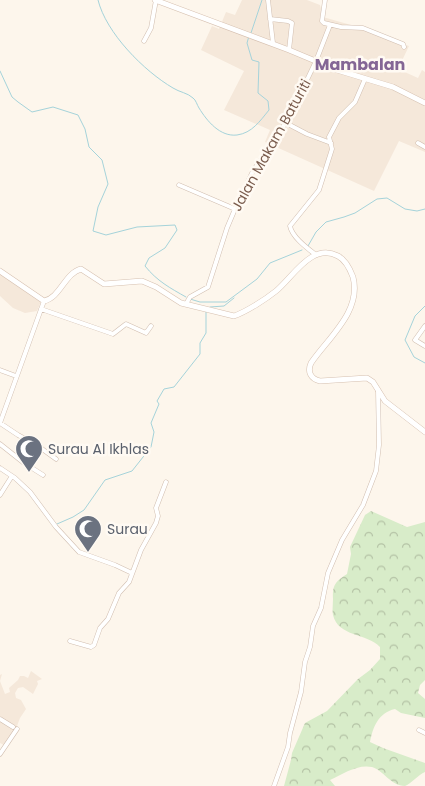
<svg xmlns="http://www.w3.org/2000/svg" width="425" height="786" viewBox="0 0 425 786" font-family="Poppins,sans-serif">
<defs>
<pattern id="forest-crowns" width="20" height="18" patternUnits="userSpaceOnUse" patternTransform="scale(1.25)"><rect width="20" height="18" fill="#d8ecc9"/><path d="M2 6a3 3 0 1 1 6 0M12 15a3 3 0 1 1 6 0" fill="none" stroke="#b4c2a5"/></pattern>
</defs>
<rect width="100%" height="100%" fill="#fdf6ec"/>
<!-- residential -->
<path fill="#f5e8da" d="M242,0H307L320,5L323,17L358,27L409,46L398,69L418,78L422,70L425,72V152L399,141L374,191L265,142L270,130L224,110L244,71L201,50L212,26L219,29L226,12L235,15Z
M0,273L42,299L37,311L25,313L13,308L0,296Z
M31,671L42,679L37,681L38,684L33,694L23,687L18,688L15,693L16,698L21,700L26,709L20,718L17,726L14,728L15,730L4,745L0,743V675L2,674L0,681L5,694L10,692L9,688L18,680L20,676H24L28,678Z"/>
<!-- forest -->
<path fill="url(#forest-crowns)" d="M371,511L407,527L425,522V680L420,685L418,693L425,699V718L401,713L395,709C378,713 373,727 370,742L383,748L425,763V772C418,775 412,783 405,786C391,786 383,770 372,767C357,764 343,774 330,780L335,786H284L291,760L292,753L305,723L327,711L358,679L370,670L380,659V647C367,633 338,637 333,615C332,610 333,604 333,599C332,585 336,581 347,574L351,554L350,547L365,515Z"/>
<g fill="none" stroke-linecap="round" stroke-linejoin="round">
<!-- stream -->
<path stroke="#a5d3da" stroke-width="1" d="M98,0C106,33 144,71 173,88C179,92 188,93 193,98C196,100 197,105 199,108C207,121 220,137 237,135C252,133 260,121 269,110L268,101L258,93L259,62L252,60L247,43L249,36
M251,33L262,0
M0,71L12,97L18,102L32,112L53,107L78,115L85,129L89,147L102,160L108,184L98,207L93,231L106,235L137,227L175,225L177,230L165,248L149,258L145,266C157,281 170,288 186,297
M308,246L316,232L326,222L344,217L355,213L377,199L387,198L405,209L417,211L425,209
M190,299L200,302H226L257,279L270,263L302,250
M425,306L415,316L405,340L414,357L425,363
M210,307L224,306L234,298
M57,524L73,517L84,510L105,480L132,471L151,447L154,432L151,423L159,404L157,401L164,389L174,387L200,354V343L206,333V311"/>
<defs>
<path id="street" d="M268,0L273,43
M325,0L322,21L324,23L341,27L363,28L403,44L404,47
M270,19L288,21L292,23L289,50
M144,41L151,28L156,0
M286,123L307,134L331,143
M418,143L425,147
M179,185L235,209
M316,255C307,248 292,237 290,226L319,190L332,149L329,137L339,118L355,102L365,79
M44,301L0,423L18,435L38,446L56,459
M186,304L190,297L208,287L227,228L235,209L253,171L282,129L296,103L316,61L330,25
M41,309L113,334L126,324L146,333L151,326
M425,326L415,340L425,346
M0,370L16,376
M0,444L24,463L43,475
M0,468L15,478L30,492L56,527L79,552L115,565L132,573
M0,495L12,476
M70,641L91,647L94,645L100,628L108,619L119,593L129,582L141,550L156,523L158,516L156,508L166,482
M0,719L13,727
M419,730L425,733
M0,754L17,729
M274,786L288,747L290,733L301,692L305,662L310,647L313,626L321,608L328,573L342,540L363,505L376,471L379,445L378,390"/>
<path id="secondary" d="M155,0L289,50L337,70L393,87L425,103
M0,271L44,301C60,298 65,273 81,269L104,284L142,281L156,287L181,303L234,316C246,312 266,299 276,291C293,277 312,242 338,256C346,260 350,269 353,277C362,311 328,338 311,363C307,372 311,379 320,381L367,378L373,382L385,401L425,432"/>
</defs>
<!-- street casing -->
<use href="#street" stroke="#d1beb0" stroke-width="5"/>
<!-- secondary casing -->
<use href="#secondary" stroke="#d6c0b0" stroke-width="6"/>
<!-- street -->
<use href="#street" stroke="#fff" stroke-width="4"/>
<!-- secondary -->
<use href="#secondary" stroke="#fff" stroke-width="5"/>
</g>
<!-- icons -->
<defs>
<symbol id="mosque-pin" viewBox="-11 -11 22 30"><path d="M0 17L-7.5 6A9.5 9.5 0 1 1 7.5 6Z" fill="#6b7280" stroke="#fffaf3"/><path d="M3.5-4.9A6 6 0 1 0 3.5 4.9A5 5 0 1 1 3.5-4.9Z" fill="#fff"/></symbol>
</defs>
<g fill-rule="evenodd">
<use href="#mosque-pin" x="13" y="433" width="32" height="43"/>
<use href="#mosque-pin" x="72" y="513" width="32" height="43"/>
</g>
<g text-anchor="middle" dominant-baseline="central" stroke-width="5" stroke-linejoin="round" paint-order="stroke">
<!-- street labels -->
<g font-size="14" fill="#7a5c4d" stroke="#fffaf3">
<text transform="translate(271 145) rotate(-61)">Jalan Makam Baturiti</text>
</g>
<!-- worship labels -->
<g font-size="14" fill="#5b616d" stroke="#fffaf3" text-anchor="start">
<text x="48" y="449">Surau Al Ikhlas</text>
<text x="107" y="529">Surau</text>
</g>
<!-- quarter labels -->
<g font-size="16" font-weight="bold" fill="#846695" stroke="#fffaf3">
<text x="360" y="64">Mambalan</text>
</g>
</g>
</svg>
